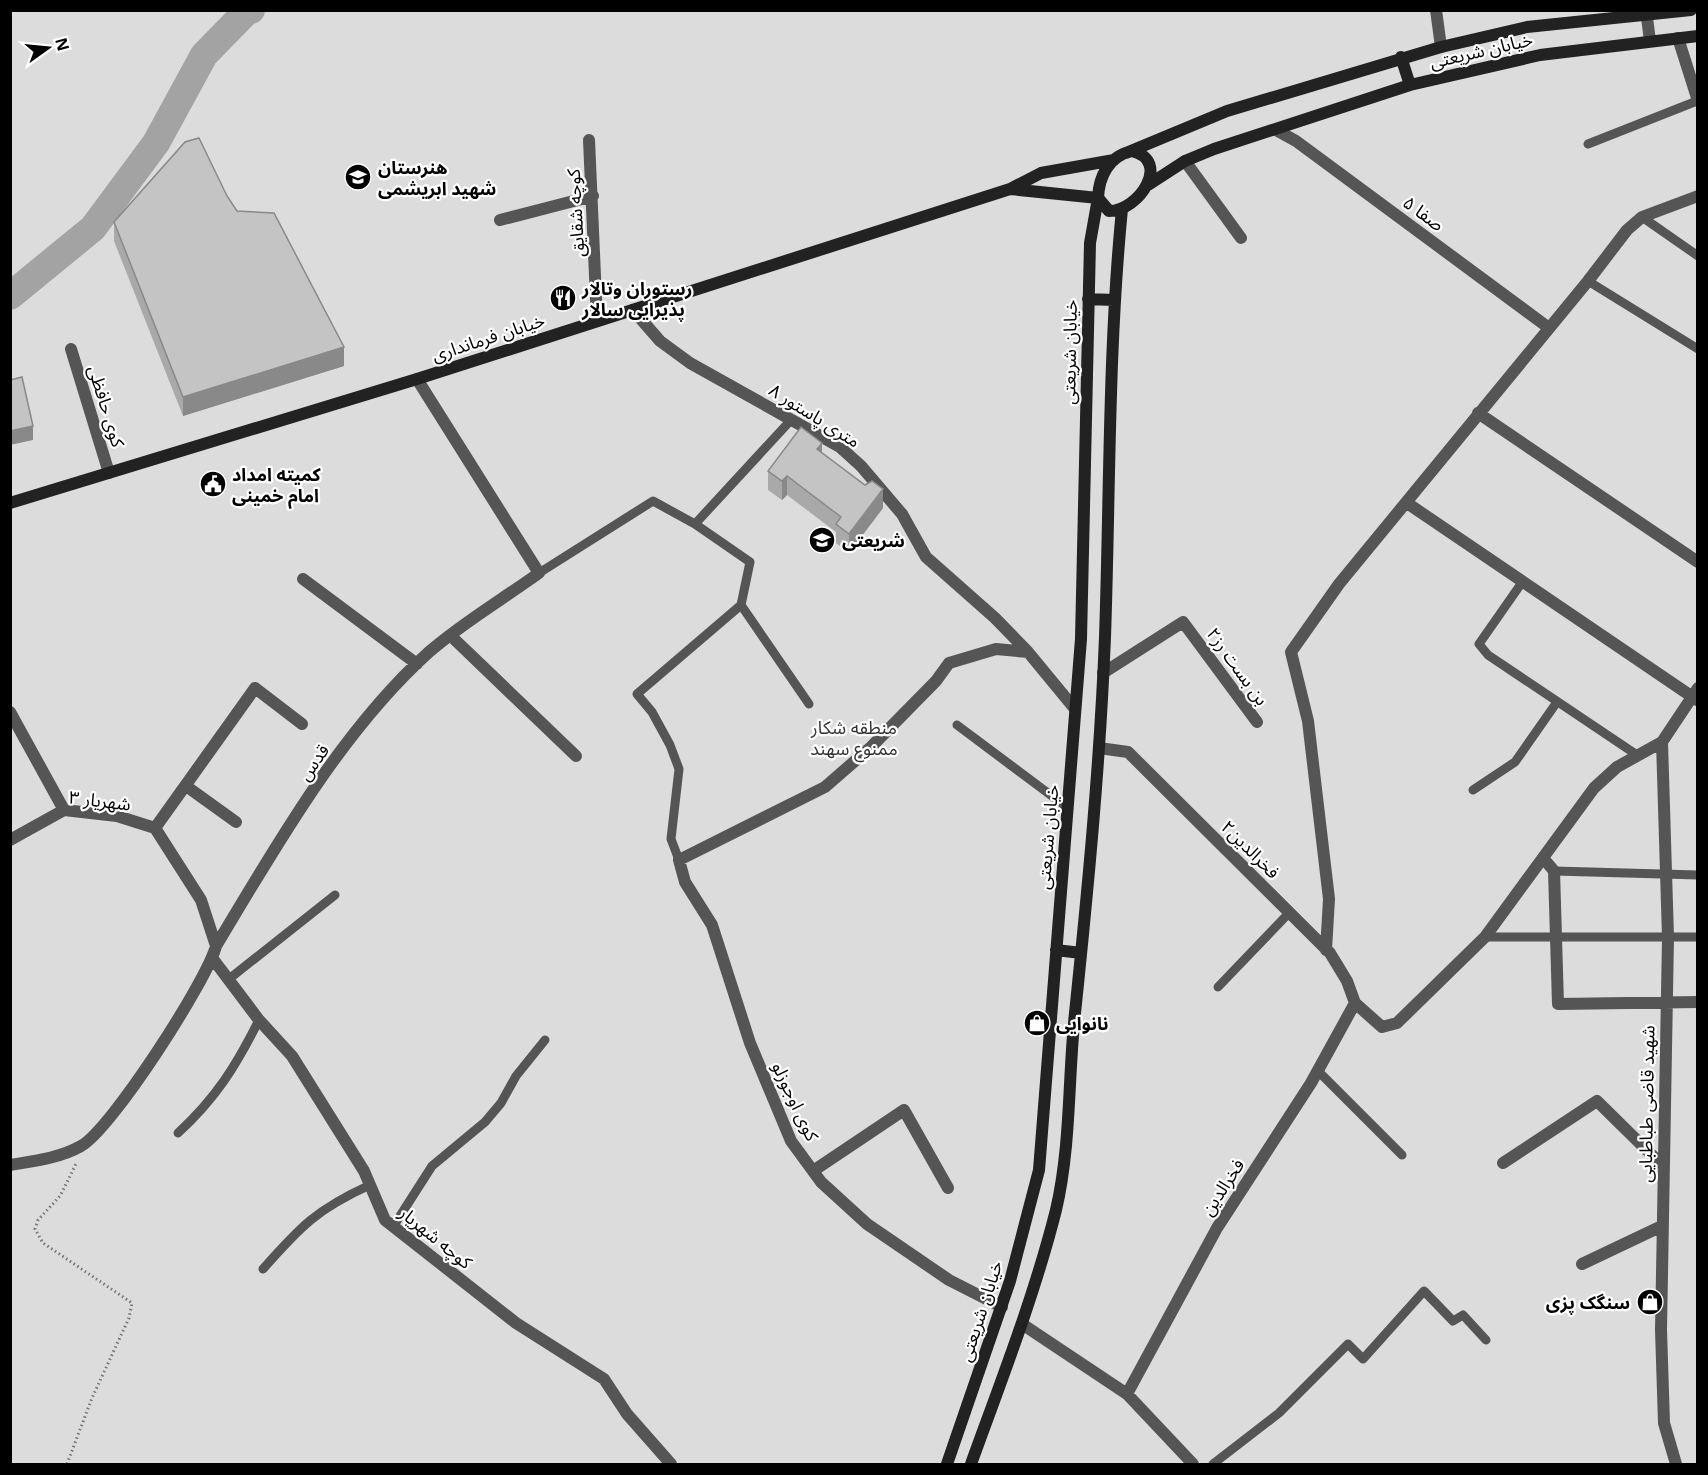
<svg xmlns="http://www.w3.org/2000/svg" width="1708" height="1475" viewBox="0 0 1708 1475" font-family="'Noto Sans','Noto Sans Arabic',sans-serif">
<rect width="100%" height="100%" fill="#fff"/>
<!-- green -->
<path fill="#dcdcdc" d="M10,11H1697V1464H11Z"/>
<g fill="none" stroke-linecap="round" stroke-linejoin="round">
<!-- river -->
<path stroke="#a3a3a3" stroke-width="28" d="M10,296L93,228L156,143L204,55L246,12L251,10"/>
<!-- path -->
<path stroke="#777" stroke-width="3" stroke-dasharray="1.5 3" stroke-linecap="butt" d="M67,1464L92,1398L129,1318L132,1303L43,1243L35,1229L38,1220L60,1196L76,1164"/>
<!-- service -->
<path stroke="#555" stroke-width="9" d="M1588,144L1697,101
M1642,217L1698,256
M1588,281L1698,349
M539,573L653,501L695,524L791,420
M1523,581L1479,644L1488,655L1637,755
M741,605L809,704
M957,725L1068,808
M1473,790L1515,762L1557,702
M679,860L671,839L679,769L670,745L652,712L637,694L741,605L750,562L695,524
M1554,871L1698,875
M1485,937H1698
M229,979L335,895
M1218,987L1289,913
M1318,1071L1402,1155
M178,1133C216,1098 236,1066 259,1020
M393,1227L432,1166L485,1122L501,1103L516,1076L545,1040
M263,1269C300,1227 317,1209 370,1185
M1213,1464L1279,1413L1348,1344L1363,1359L1424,1291L1453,1321L1463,1315L1486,1340"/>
<!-- minor -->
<path stroke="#555" stroke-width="12" d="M1436,10L1441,47
M1646,10L1650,41
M1678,38L1698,101
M1276,130L1296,141L1549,328
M589,140L597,321
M1185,161L1241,238
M500,220L593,196
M633,310L660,341L690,363L840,447L861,466L902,514L926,557L995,618L1028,652L1075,709
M71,349L109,473
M1478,413L1698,562
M1407,503L1697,700
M303,579L417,664
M451,636L576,756
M1103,673L1183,622L1257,722
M10,712L64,810
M1662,742L1668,937L1661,1330L1664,1423L1676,1464
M1099,748L1128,752L1330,953L1347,981L1355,1003L1382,1027L1397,1023L1485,937L1594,788L1617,767L1662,742L1698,688
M186,786L236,822
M155,828L255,688L302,724
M155,828L201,900L216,946
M10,840L64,810L117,816L155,828
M1544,859L1554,871L1558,1004L1698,1002
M1326,950L1329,899L1308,721L1291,652L1339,584L1588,281L1627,230L1642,217L1698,196
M213,959L259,1020L292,1056L364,1171L385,1220L516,1323L604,1379L627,1414L671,1464
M1503,1163L1597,1101L1663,1166
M10,1165C34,1161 60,1158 81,1146C111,1130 208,979 216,946C276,846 342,730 429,652C462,623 503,599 539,573L417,379
M813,1171L904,1110L948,1188
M1582,1264L1662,1226
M1002,1307L949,1280L867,1224L821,1182L791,1141L750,1043L712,925L685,882L679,860L825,787L871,747L936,681L949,663L996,649L1028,652
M1022,1324L1127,1394L1193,1464
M1127,1394L1217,1228L1311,1083L1355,1003"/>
<!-- secondary -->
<path stroke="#222" stroke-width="12" d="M1401,57L1410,85
M1132,151C1172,161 1139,211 1109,211L1098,198C1099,176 1109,156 1132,151Z
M1126,153L1227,111L1441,47L1527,27L1691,10
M1148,185L1185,161L1214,149L1410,85L1540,55L1698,36
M1088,299L1114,300
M10,503L417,379L1010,189L1041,173L1114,160
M1056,950L1081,953
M947,1464L1010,1281L1039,1170L1081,639L1090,243L1098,198L1010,189
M971,1464C1001,1381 1034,1297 1056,1210C1071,1146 1068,1078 1075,1013C1088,888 1100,763 1105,637C1110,494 1108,352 1122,209"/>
</g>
<!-- wall -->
<path fill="#a9a9a9" d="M227,196L344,366L183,416L114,241V222Z
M822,453L883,508L849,553L836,543V532L787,495L782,500L768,490V471Z"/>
<!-- shaded-wall -->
<path fill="#898989" d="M344,347V366L183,416V397Z
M33,426V440L10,445V431Z
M822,443V462L817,449Z
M787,476V495L782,500V481Z
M883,489V508L849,553V534Z"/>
<!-- building -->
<path fill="#c4c4c4" stroke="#898989" stroke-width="1.5" d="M199,138L227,196L237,211L274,213L344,347L183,397L114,222L185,142Z
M22,377L33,426L10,431V380Z
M801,427L822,443L817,449L865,485L872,481L883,489L849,534L836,524L841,517L787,476L782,481L768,471Z"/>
<!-- icons -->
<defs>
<symbol id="school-disc" viewBox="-11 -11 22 22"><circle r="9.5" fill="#000" stroke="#fff"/><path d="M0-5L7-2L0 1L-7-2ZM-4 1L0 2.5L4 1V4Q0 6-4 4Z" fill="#fff"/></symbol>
<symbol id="restaurant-disc" viewBox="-11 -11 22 22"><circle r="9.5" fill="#000" stroke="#fff"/><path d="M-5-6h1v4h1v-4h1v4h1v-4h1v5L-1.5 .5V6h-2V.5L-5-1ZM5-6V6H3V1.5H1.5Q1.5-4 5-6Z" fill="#fff"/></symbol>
<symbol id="civic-disc" viewBox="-11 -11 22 22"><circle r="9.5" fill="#000" stroke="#fff"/><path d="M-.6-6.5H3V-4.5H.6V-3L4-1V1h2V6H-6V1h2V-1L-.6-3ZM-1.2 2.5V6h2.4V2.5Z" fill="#fff"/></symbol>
<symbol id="shop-disc" viewBox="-11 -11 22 22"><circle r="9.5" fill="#000" stroke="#fff"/><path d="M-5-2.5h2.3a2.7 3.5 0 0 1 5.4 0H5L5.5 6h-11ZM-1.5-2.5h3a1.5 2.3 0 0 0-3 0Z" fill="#fff"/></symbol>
</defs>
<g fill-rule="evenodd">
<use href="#school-disc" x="343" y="162" width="30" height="30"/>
<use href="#restaurant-disc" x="548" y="283" width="30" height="30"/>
<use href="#civic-disc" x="198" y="469" width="30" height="30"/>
<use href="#school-disc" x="807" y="525" width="30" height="30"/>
<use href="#shop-disc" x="1022" y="1008" width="30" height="30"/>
<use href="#shop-disc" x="1635" y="1287" width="30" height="30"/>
</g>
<g text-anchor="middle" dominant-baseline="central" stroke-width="4.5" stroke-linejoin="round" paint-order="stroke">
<!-- street labels -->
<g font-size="18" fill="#000" stroke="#fff">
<text transform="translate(1481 50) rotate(-13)">خیابان شریعتی</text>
<text transform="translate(575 213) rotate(-93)">کوچه شقایق</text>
<text transform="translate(1424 213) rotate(36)">صفا ۵</text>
<text transform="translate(488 337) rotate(-18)">خیابان فرمانداری</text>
<text transform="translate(1069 352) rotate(-89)">خیابان شریعتی</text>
<text transform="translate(107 406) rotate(73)">کوی حافظی</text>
<text transform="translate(815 415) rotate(32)">۸ متری پاستور</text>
<text transform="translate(1238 666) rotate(54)">بن بست رز۲</text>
<text transform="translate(313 762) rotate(-55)">قدس</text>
<text transform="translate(100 800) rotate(7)">شهریار ۳</text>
<text transform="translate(1047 837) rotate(-85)">خیابان شریعتی</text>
<text transform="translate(1251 849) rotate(45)">فخرالدین۲</text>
<text transform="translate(796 1101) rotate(65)">کوی اوجوزلو</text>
<text transform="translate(1646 1104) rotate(-89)">شهید قاضی طباطبایی</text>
<text transform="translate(1222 1187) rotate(-57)">فخرالدین</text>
<text transform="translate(436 1237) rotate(39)">کوچه شهریار</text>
<text transform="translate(980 1311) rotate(-72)">خیابان شریعتی</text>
</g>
<!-- poi labels -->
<g font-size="18" font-weight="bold" fill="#000" stroke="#fff" text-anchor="start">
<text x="378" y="167">هنرستان<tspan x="378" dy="21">شهید ابریشمی</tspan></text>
<text x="582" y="288">رستوران وتالار<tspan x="582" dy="21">پذیرایی سالار</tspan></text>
<text x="232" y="474">کمیته امداد<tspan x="232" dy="21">امام خمینی</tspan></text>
<text x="842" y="540">شریعتی</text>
<text x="1056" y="1023">نانوایی</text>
<text x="1630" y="1302" text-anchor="end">سنگک پزی</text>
</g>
<!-- park labels -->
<g font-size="18" fill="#333" stroke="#fff">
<text x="854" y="727">منطقه شکار<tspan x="854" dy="21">ممنوع سهند</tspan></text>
</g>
</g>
<!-- border -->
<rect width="1708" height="1475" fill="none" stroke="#000000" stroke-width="24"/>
<!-- north arrow -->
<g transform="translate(48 48) rotate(75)" stroke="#ffffff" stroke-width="4.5" paint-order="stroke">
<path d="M0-4.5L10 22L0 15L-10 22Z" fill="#000000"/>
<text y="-9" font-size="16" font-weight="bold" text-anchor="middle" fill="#000000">N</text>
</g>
</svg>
